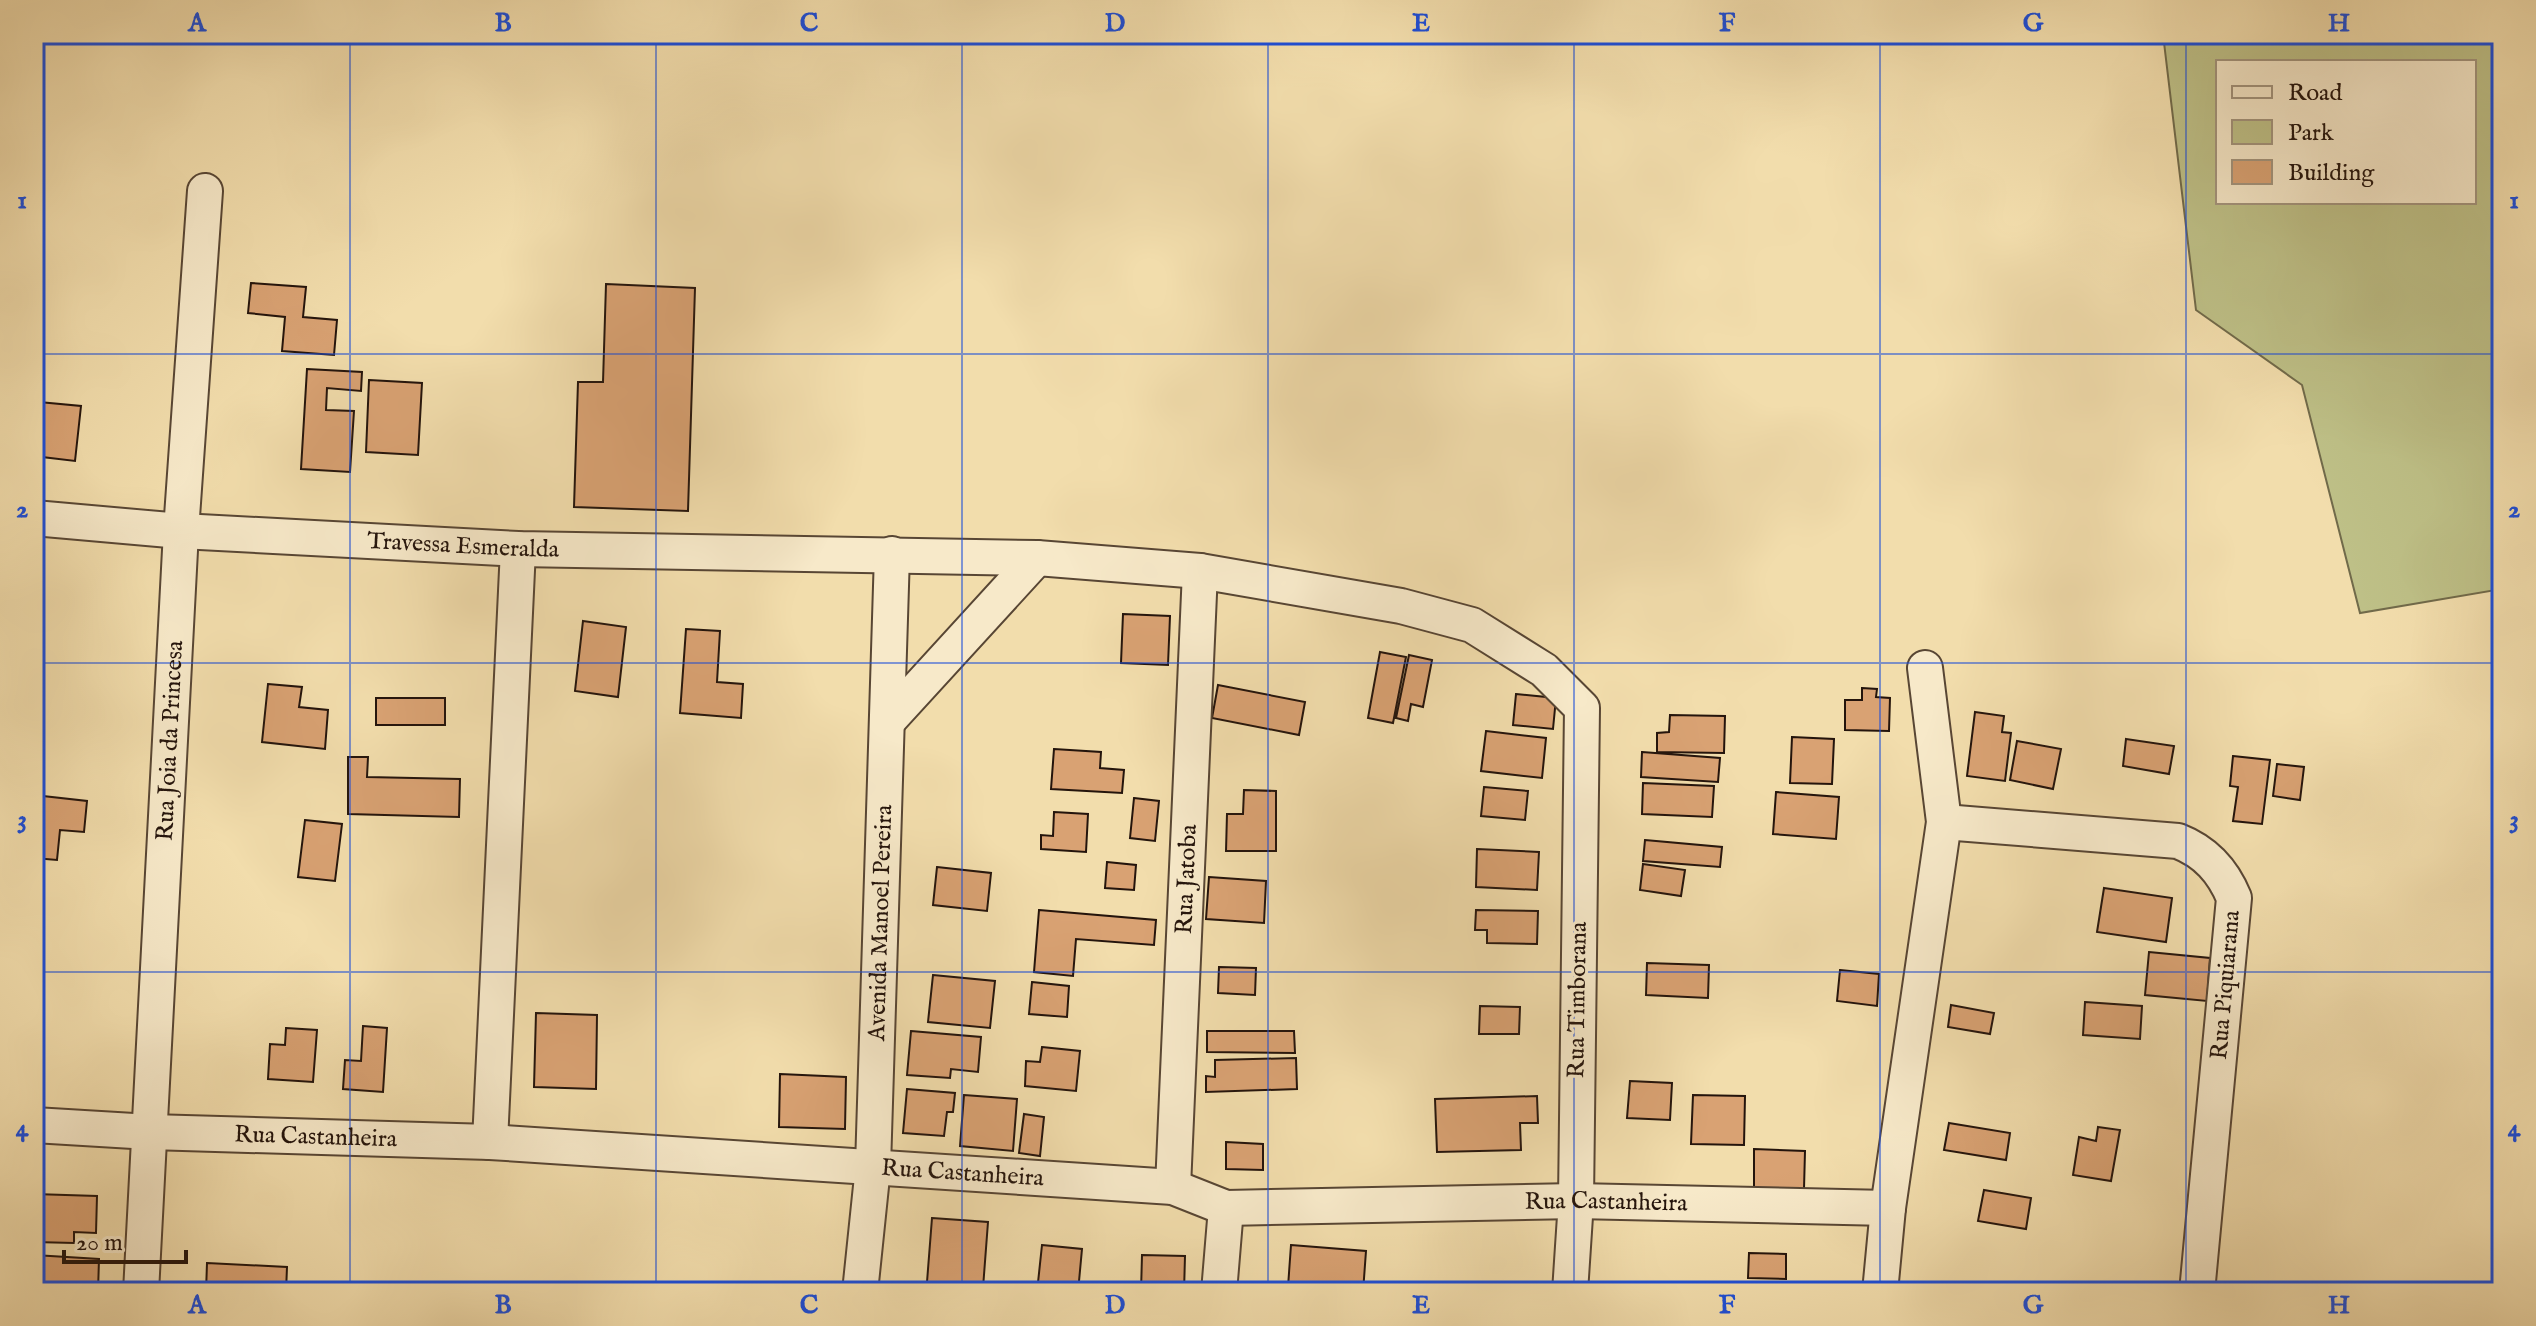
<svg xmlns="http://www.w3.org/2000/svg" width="2536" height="1326" viewBox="0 0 2536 1326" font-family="'IM FELL English',serif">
<rect width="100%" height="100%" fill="#f2ddac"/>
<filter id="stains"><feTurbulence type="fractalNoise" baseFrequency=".0025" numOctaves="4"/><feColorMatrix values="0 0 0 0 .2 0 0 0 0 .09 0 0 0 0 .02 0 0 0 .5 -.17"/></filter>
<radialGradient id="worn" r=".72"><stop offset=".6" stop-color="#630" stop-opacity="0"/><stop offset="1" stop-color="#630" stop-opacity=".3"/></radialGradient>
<!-- green -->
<path fill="#bec087" stroke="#716a4a" stroke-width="2" fill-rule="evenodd" d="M2163,34H2502V589L2360,613L2302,385L2196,310ZM2218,62H2474V202H2218Z"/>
<!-- building -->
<path fill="#d9a273" stroke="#24140c" stroke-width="2" d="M251,283L306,287L303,317L337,320L334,355L282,351L285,317L248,313Z
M606,284L695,288L688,511L574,507L578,382H603Z
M307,369L362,372L361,391L327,388L326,410L354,411L350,472L301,469Z
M369,380L422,383L418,455L366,452Z
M39,402L81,406L75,461L34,456Z
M1123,614L1170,616L1168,665L1121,663Z
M583,621L626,627L618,697L575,691Z
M686,629L720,631L717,682L743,684L741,718L680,713Z
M1380,652L1406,657L1393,723L1368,718Z
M1409,655L1432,660L1423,707L1411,704L1408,721L1396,718Z
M268,684L302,687L299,707L328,710L325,749L262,742Z
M1218,685L1305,702L1299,735L1212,718Z
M1862,688L1877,689L1876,697L1890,698L1889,731L1845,730V700H1862Z
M1516,694L1556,698L1553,729L1513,725Z
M376,698H445V725H376Z
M1975,712L2004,716L2002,732L2011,733L2005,781L1967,776Z
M1670,715L1725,716L1724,753L1657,752V733L1669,732Z
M1486,731L1546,738L1542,778L1481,771Z
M1792,737L1834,739L1832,784L1790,783Z
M2126,739L2174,746L2169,774L2123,766Z
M2017,741L2061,749L2053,789L2010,780Z
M1054,749L1101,752L1100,768L1124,770L1122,793L1051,789Z
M1642,752L1720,758L1718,782L1641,777Z
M2233,756L2270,760L2262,824L2233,821L2238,787L2230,786Z
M348,757H368L367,777L460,779L459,817L348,814Z
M2277,764L2304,767L2300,800L2273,796Z
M1643,783L1714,786L1712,817L1642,814Z
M1484,787L1528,791L1525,820L1481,816Z
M1244,790L1276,791V851H1226L1227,814H1243Z
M1776,792L1839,797L1836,839L1773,834Z
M34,795L87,801L84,832L60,830L57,860L34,858Z
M1134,798L1159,801L1155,841L1130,838Z
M1054,812L1088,814L1086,852L1041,849V835L1053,836Z
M305,820L342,824L335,881L298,877Z
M1645,840L1722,847L1720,867L1643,861Z
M1477,849L1539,852L1537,890L1476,887Z
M1107,862L1136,865L1134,890L1105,888Z
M1643,864L1685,870L1681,896L1640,890Z
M937,867L991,873L987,911L933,905Z
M1209,877L1266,881L1264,923L1206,919Z
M2104,888L2172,898L2166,942L2097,932Z
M1039,910L1156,920L1154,945L1076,939L1073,976L1034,972Z
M1476,910L1538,911L1537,944L1487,943V930H1475Z
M2149,952L2210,958L2207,1001L2145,995Z
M1647,963L1709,965L1708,998L1646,995Z
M1219,967L1256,968L1255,995L1218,993Z
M1840,970L1879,974L1877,1006L1837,1001Z
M933,975L995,981L990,1028L928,1022Z
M1032,982L1069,986L1067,1017L1029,1014Z
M2085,1002L2142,1006L2140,1039L2083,1035Z
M1951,1005L1994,1013L1990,1034L1948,1027Z
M1480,1006L1520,1007L1519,1034H1479Z
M536,1013L597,1015L596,1089L534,1087Z
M363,1026L387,1028L383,1092L343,1089L345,1060L361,1061Z
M286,1028L317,1030L313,1082L268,1079L270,1044L285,1045Z
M911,1031L981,1037L978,1072L951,1069L950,1078L907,1075Z
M1207,1031H1294L1295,1053L1207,1052Z
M1042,1047L1080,1051L1076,1091L1025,1086L1026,1061L1040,1062Z
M1296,1058L1297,1089L1206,1092V1076L1215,1077V1060Z
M780,1074L846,1077L845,1129L779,1127Z
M1630,1081L1672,1083L1670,1120L1627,1118Z
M907,1089L955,1093L953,1112H947L944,1136L903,1133Z
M964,1095L1017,1099L1013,1151L960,1146Z
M1693,1095L1745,1096L1744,1145L1691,1144Z
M1537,1096L1538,1123H1520L1521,1150L1437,1152L1435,1099Z
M1024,1114L1044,1117L1040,1156L1019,1153Z
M1949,1123L2010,1133L2006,1160L1944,1150Z
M2098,1127L2120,1130L2111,1181L2073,1175L2079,1137L2096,1141Z
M1226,1142L1263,1144V1170L1226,1169Z
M1754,1149L1805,1151L1804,1189L1754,1188Z
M1984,1190L2031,1198L2026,1229L1978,1221Z
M34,1194L97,1196L96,1233L74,1232V1243L34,1242Z
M932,1218L988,1222L983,1288L927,1282Z
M1042,1245L1082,1249L1078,1292H1037Z
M1291,1245L1366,1251L1363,1292L1288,1287Z
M1749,1253L1786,1254V1279L1748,1278Z
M34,1255L99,1259L98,1292H34Z
M1142,1255L1185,1256L1184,1292H1141Z
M207,1263L287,1267L286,1292H206Z"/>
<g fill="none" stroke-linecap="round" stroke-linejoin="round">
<defs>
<g id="street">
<path id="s1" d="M34,518L181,531L518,549L1037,558L1200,571L1401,606L1472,625L1544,670L1582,708L1576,1201L1570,1292"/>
<path d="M887,722L1037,558"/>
<path d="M1944,822L2178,841C2206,852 2223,871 2234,898L2197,1292"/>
<path id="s2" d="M34,1125L150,1132L490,1142L1173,1187L1226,1208L1576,1201L1888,1208"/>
<path d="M490,1142L518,549"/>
<path id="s3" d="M1173,1187L1200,571"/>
<path id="s4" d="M141,1292L181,531L205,191"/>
<path id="s5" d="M860,1292L873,1167L892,554"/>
<path d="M1219,1292L1226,1208"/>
<path d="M1880,1292L1888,1208L1944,822L1925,668"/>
</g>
</defs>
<!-- street casing -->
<use href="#street" stroke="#584634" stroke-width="38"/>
<!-- street -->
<use href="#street" stroke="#f7e9c9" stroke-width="34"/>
</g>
<!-- grid -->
<path fill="none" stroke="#1d4ed8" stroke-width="2" stroke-opacity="0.55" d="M350,34V1292M656,34V1292M962,34V1292M1268,34V1292M1574,34V1292M1880,34V1292M2186,34V1292M34,354H2502M34,663H2502M34,972H2502"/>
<g text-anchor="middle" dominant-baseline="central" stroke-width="6" stroke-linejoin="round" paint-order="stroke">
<!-- street labels -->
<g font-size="24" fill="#24140c" stroke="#f7e9c9">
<text stroke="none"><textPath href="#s1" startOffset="430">Travessa Esmeralda</textPath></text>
<text stroke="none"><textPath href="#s4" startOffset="552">Rua Joia da Princesa</textPath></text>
<text stroke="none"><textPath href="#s3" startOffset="308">Rua Jatoba</textPath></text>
<text stroke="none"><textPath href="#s5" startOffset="370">Avenida Manoel Pereira</textPath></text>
<text transform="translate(2226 985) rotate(-85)">Rua Piquiarana</text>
<text transform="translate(1578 1000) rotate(-89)">Rua Timborana</text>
<text stroke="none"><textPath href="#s2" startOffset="282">Rua Castanheira</textPath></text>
<text stroke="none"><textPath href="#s2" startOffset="930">Rua Castanheira</textPath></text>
<text stroke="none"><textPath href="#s2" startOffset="1578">Rua Castanheira</textPath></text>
</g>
</g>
<!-- margin -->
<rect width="2536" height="1326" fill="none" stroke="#f2ddac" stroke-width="88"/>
<!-- legend -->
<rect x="2216" y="60" width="260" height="144" fill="#f7e9c9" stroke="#a3947d" stroke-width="2"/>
<rect x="2232" y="86" width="40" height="12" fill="#f7e9c9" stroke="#a3947d" stroke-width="2"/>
<text x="2288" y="100" font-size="24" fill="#24140c">Road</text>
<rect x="2232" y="120" width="40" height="24" fill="#bec087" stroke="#a3947d" stroke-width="2"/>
<text x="2288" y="140" font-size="24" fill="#24140c">Park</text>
<rect x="2232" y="160" width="40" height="24" fill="#d9a273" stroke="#a3947d" stroke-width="2"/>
<text x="2288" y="180" font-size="24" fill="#24140c">Building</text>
<!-- scale -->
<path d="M64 1250v12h122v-12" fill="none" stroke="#24140c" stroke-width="4"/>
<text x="76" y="1250" font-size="24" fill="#24140c" stroke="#f7e9c9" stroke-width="6" paint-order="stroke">20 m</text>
<rect x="44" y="44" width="2448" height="1238" fill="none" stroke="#1d4ed8" stroke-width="3"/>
<g font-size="26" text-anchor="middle" font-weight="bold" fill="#1d4ed8">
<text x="197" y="31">A</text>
<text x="503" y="31">B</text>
<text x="809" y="31">C</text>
<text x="1115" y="31">D</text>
<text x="1421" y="31">E</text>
<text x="1727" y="31">F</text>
<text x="2033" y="31">G</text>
<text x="2339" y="31">H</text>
<text x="22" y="208">1</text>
<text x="2514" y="208">1</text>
<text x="22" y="517">2</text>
<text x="2514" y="517">2</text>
<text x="22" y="827">3</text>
<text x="2514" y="827">3</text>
<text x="22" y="1136">4</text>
<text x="2514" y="1136">4</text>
<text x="197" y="1313">A</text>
<text x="503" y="1313">B</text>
<text x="809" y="1313">C</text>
<text x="1115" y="1313">D</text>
<text x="1421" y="1313">E</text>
<text x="1727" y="1313">F</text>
<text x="2033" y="1313">G</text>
<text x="2339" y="1313">H</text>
</g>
<rect width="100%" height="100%" filter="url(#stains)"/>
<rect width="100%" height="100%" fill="url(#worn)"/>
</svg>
